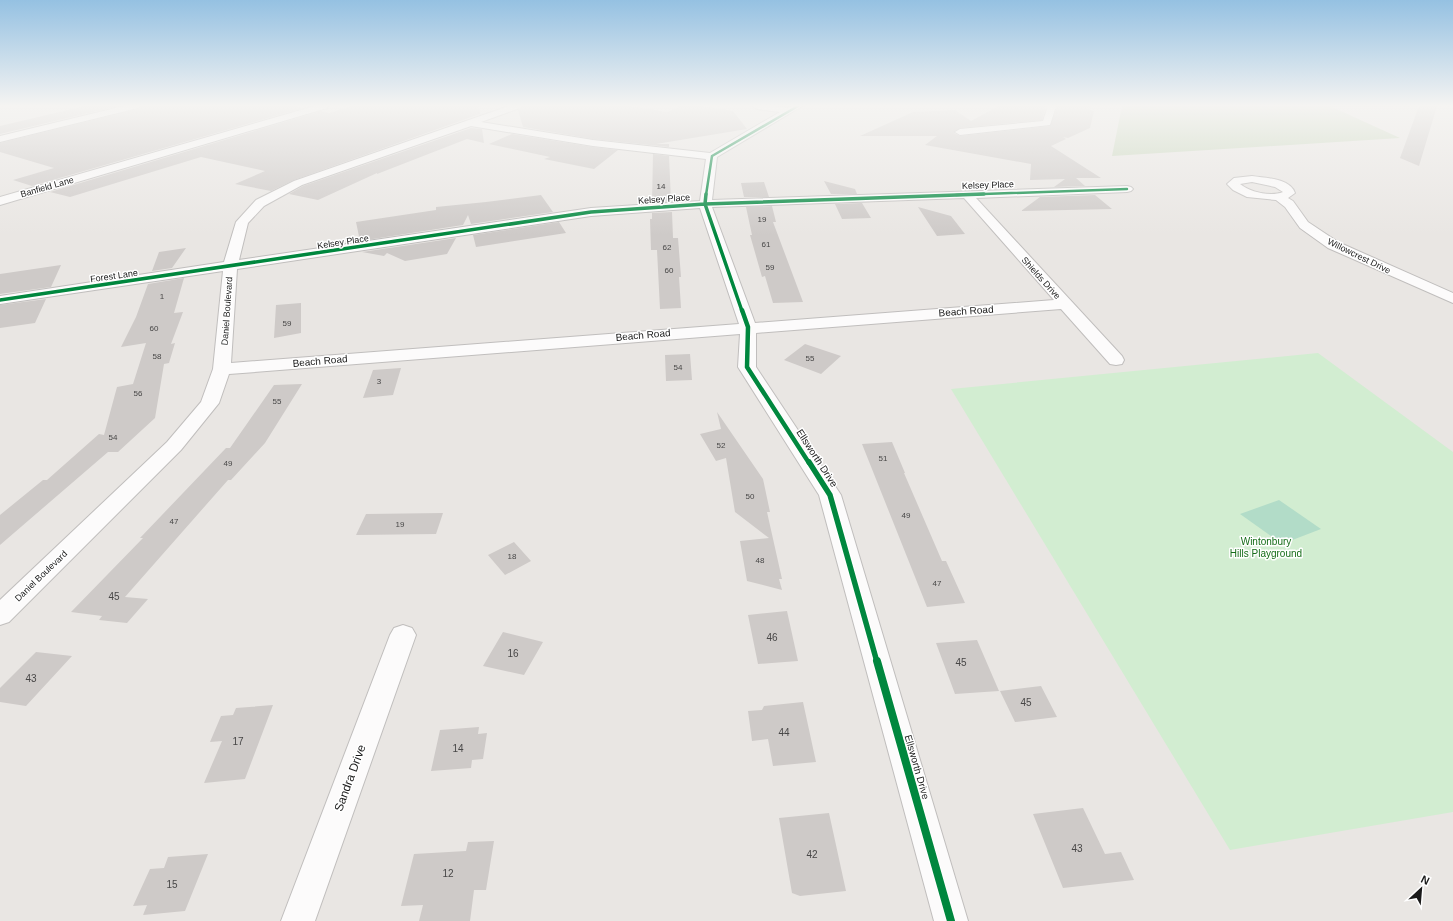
<svg xmlns="http://www.w3.org/2000/svg" width="1453" height="921" viewBox="0 0 1453 921" font-family="Arial,sans-serif">
<rect width="100%" height="100%" fill="#e9e6e3"/>
<!-- forest -->
<path fill="#c6d5ba" d="M1122,106H1453L1332,107L1400,138L1112,156Z"/>
<!-- park -->
<path fill="#d2edd1" d="M1318,353L1453,452V812L1230,850L951,389Z"/>
<!-- pitch -->
<path fill="#b2dcc8" d="M1279,500L1321,529L1282,544L1240,514Z"/>
<!-- building -->
<path fill="#cecac8" d="M85,106H118L0,134V126Z
M140,106H294L303,108L32,186L13,180L54,168L0,152V143L138,109Z
M352,106H479L480,114L294,180L271,191L235,184L265,171L201,157L70,197L50,192L321,111L329,113Z
M522,106H629L667,112L681,106H701L733,111L747,129L656,144H669V147L593,139L523,127L518,110L521,109Z
M999,106H1046L1042,120L960,128L954,133L960,136L1050,126L1057,106H1090L1089,110L1094,111L1090,128L1068,138L1063,137L1066,139L1051,146L1101,178H1076L1085,186L1054,187L1065,179L1030,180L1031,164L925,145L937,136H860L913,112L955,110L971,121Z
M1419,106H1437L1419,166L1400,158Z
M471,128L482,129L484,143L467,139L377,174V173L318,200L289,194L303,186Z
M512,134L593,147L618,150L594,169L544,159L550,157L489,144Z
M653,154L669,156L671,201L652,203Z
M824,181L855,189L857,194H831Z
M764,182L769,197H744L741,183Z
M541,195L553,212L471,224L468,215L463,225L360,241L356,222L436,210V207L486,202Z
M1095,195L1112,209L1021,211L1040,197Z
M862,203L871,218L842,219L835,204Z
M772,206L776,222H773L803,302L773,303L765,276L762,277L750,235H752L746,207Z
M918,207L951,216L965,234L937,236Z
M672,212L673,238H678L681,277H679L681,308L660,309L657,250H651L650,219H652V213Z
M559,222L566,233L476,247L473,235Z
M456,238L447,254L405,261L387,253L384,256L362,252Z
M186,248L172,268L152,271L159,252Z
M61,265L51,287L0,294V274Z
M184,278L174,313L183,312L171,344L175,343L169,363L164,364L155,418L118,452H108L0,545V515L43,480H47L99,434L104,435L117,387L133,384L146,343L121,347L136,317L148,284Z
M46,299L35,323L0,328V305Z
M301,303V333L274,338L276,305Z
M805,344L841,356L821,374L784,360Z
M690,354L692,380L666,381L665,355Z
M401,368L393,395L363,398L373,370Z
M302,384L265,443L231,480H228L125,597L148,599L127,623L99,620L102,616L71,612L143,538H140L226,448H230L274,385Z
M717,412L763,479L770,512H767L782,579H779L782,590L747,581L740,541L769,538L735,512L726,458L716,461L700,434L721,429Z
M892,442L905,473H904L942,561H946L965,603L927,607L862,444Z
M443,513L436,534L356,535L366,514Z
M514,542L531,561L505,575L488,555Z
M787,611L798,661L758,664L748,615Z
M503,632L543,642L524,675L483,666Z
M977,640L999,691L955,694L936,643Z
M36,652L72,656L26,706L0,702V688Z
M1041,686L1057,717L1015,722L1000,691Z
M803,702L816,762L773,766L768,739L752,741L748,711L762,710L764,706Z
M273,705L245,779L204,783L222,741L210,742L221,716L233,715L236,708Z
M479,727L478,734L487,733L483,759L472,760L471,768L431,771L440,730Z
M1083,808L1105,854L1121,852L1134,880L1063,888L1033,814Z
M829,813L846,891L800,896L792,893L779,818Z
M494,841L486,890H474L470,921H419L423,905L401,906L414,854L466,851L468,842Z
M208,854L185,911L143,915L147,905L133,906L150,869L164,868L168,857Z"/>
<g fill="none" stroke-linecap="round" stroke-linejoin="round">
<defs>
<path id="minor" d="M124,106H139L138,108L0,142V136Z
M315,106H328L327,108L0,205V197Z
M509,106H521L520,108L481,122L593,140L710,153L780,112L757,109L753,106H773L788,108L792,106H802L717,157L712,200L1127,186L1131,187L1133,189L1131,191L1127,192L976,198L1122,356L1124,360L1122,364L1116,365L1110,364L1061,309L756,333V367L841,495L968,921H934L819,495L738,367L740,334L229,374L219,403L181,450L9,622L0,625V600L167,442L201,402L213,369L223,271L0,304V296L224,262L236,222L256,200L294,181ZM471,126L593,146L706,159L700,201L591,208L239,260L248,223L264,206L302,185ZM964,198L1054,300L755,323L712,207ZM700,208L739,324L231,363L237,269L591,216Z
M1048,106H1056L1050,125L960,135L955,132L960,129L1043,121Z
M1252,176C1265,178 1290,178 1295,193L1288,198L1293,201L1308,222L1338,242L1453,293V303L1328,248L1300,228L1285,207L1276,200L1247,197L1233,190L1227,184L1234,178ZM1252,182L1275,187L1283,192C1270,197 1250,192 1240,184Z
M403,625L412,628L416,635L315,921H281L390,635L394,628Z"/>
</defs>
<!-- minor casing -->
<use href="#minor" stroke="#c0bebd" stroke-width="2"/>
<!-- minor -->
<use href="#minor" fill="#fcfbfb" fill-rule="evenodd"/>
<defs>
<path id="cycleway-far4" d="M706,195L712,156L798,106
M956,195L1127,189"/>
<path id="cycleway-far3" d="M706,194L705,204L742,311
M0,300L591,212L705,204L984,194"/>
<path id="cycleway-far2" d="M742,310L748,327L747,367L809,463"/>
<path id="cycleway-far1" d="M809,462L830,495L877,662"/>
<path id="cycleway" d="M877,661L951,921"/>
</defs>
<!-- cycleway-far4 casing -->
<use href="#cycleway-far4" stroke="#fff" stroke-width="4"/>
<!-- cycleway-far3 casing -->
<use href="#cycleway-far3" stroke="#fff" stroke-width="5"/>
<!-- cycleway-far2 casing -->
<use href="#cycleway-far2" stroke="#fff" stroke-width="6"/>
<!-- cycleway-far1 casing -->
<use href="#cycleway-far1" stroke="#fff" stroke-width="8"/>
<!-- cycleway casing -->
<use href="#cycleway" stroke="#fff" stroke-width="10"/>
<!-- cycleway-far4 -->
<use href="#cycleway-far4" stroke="#00873e" stroke-width="2.5"/>
<!-- cycleway-far3 -->
<use href="#cycleway-far3" stroke="#00873e" stroke-width="3.5"/>
<!-- cycleway-far2 -->
<use href="#cycleway-far2" stroke="#00873e" stroke-width="4.5"/>
<!-- cycleway-far1 -->
<use href="#cycleway-far1" stroke="#00873e" stroke-width="5.5"/>
<!-- cycleway -->
<use href="#cycleway" stroke="#00873e" stroke-width="8"/>
</g>
<!-- sky -->
<linearGradient id="sky" x2="0" y2="1"><stop stop-color="#95c1e2"/><stop offset="0.45" stop-color="#f5f4f2"/><stop offset="1" stop-color="#f5f4f2" stop-opacity="0"/></linearGradient>
<rect width="1453" height="235" fill="url(#sky)"/>
<g text-anchor="middle" dominant-baseline="central" stroke-width="3" stroke-linejoin="round" paint-order="stroke">
<!-- number labels -->
<g font-size="8" fill="#474646">
<text x="661" y="186">14</text>
<text x="762" y="219">19</text>
<text x="766" y="244">61</text>
<text x="667" y="247">62</text>
<text x="770" y="267">59</text>
<text x="669" y="270">60</text>
<text x="162" y="296">1</text>
<text x="287" y="323">59</text>
<text x="154" y="328">60</text>
<text x="157" y="356">58</text>
<text x="810" y="358">55</text>
<text x="678" y="367">54</text>
<text x="379" y="381">3</text>
<text x="138" y="393">56</text>
<text x="277" y="401">55</text>
<text x="113" y="437">54</text>
<text x="721" y="445">52</text>
<text x="883" y="458">51</text>
<text x="228" y="463">49</text>
<text x="750" y="496">50</text>
<text x="906" y="515">49</text>
<text x="174" y="521">47</text>
<text x="400" y="524">19</text>
<text x="512" y="556">18</text>
<text x="760" y="560">48</text>
<text x="937" y="583">47</text>
</g>
<!-- far-street labels -->
<g font-size="9" fill="#1a1a1a" stroke="#fff">
<text transform="translate(988 185) rotate(-2)">Kelsey Place</text>
<text transform="translate(47 187) rotate(-16)">Banfield Lane</text>
<text transform="translate(664 199) rotate(-4)">Kelsey Place</text>
<text transform="translate(343 242) rotate(-9)">Kelsey Place</text>
<text transform="translate(1359 256) rotate(26)">Willowcrest Drive</text>
<text transform="translate(114 276) rotate(-8)">Forest Lane</text>
<text transform="translate(1041 278) rotate(48)">Shields Drive</text>
<text transform="translate(227 311) rotate(-86)">Daniel Boulevard</text>
<text transform="translate(41 576) rotate(-44)">Daniel Boulevard</text>
</g>
<!-- street labels -->
<g font-size="10" fill="#1a1a1a" stroke="#fff">
<text transform="translate(966 311) rotate(-4)">Beach Road</text>
<text transform="translate(643 335) rotate(-5)">Beach Road</text>
<text transform="translate(320 361) rotate(-5)">Beach Road</text>
<text transform="translate(817 458) rotate(57)">Ellsworth Drive</text>
<text transform="translate(917 767) rotate(74)">Ellsworth Drive</text>
</g>
<!-- park labels -->
<g font-size="10" fill="#156c18" stroke="#fff">
<text x="1266" y="541">Wintonbury<tspan x="1266" dy="12">Hills Playground</tspan></text>
</g>
<!-- near-number labels -->
<g font-size="10" fill="#474646">
<text x="114" y="596">45</text>
<text x="772" y="637">46</text>
<text x="513" y="653">16</text>
<text x="961" y="662">45</text>
<text x="31" y="678">43</text>
<text x="1026" y="702">45</text>
<text x="784" y="732">44</text>
<text x="238" y="741">17</text>
<text x="458" y="748">14</text>
<text x="1077" y="848">43</text>
<text x="812" y="854">42</text>
<text x="448" y="873">12</text>
<text x="172" y="884">15</text>
</g>
<!-- near-street labels -->
<g font-size="12" fill="#1a1a1a" stroke="#fff">
<text transform="translate(350 778) rotate(-70)">Sandra Drive</text>
</g>
</g>
<!-- north arrow -->
<g transform="translate(1421 889) rotate(26)" stroke="#ffffff" stroke-width="3" paint-order="stroke">
<path d="M0-3L7 15L0 10L-7 15Z" fill="#1a1a1a"/>
<text y="-6" font-size="11" font-weight="bold" text-anchor="middle" fill="#1a1a1a">N</text>
</g>
</svg>
